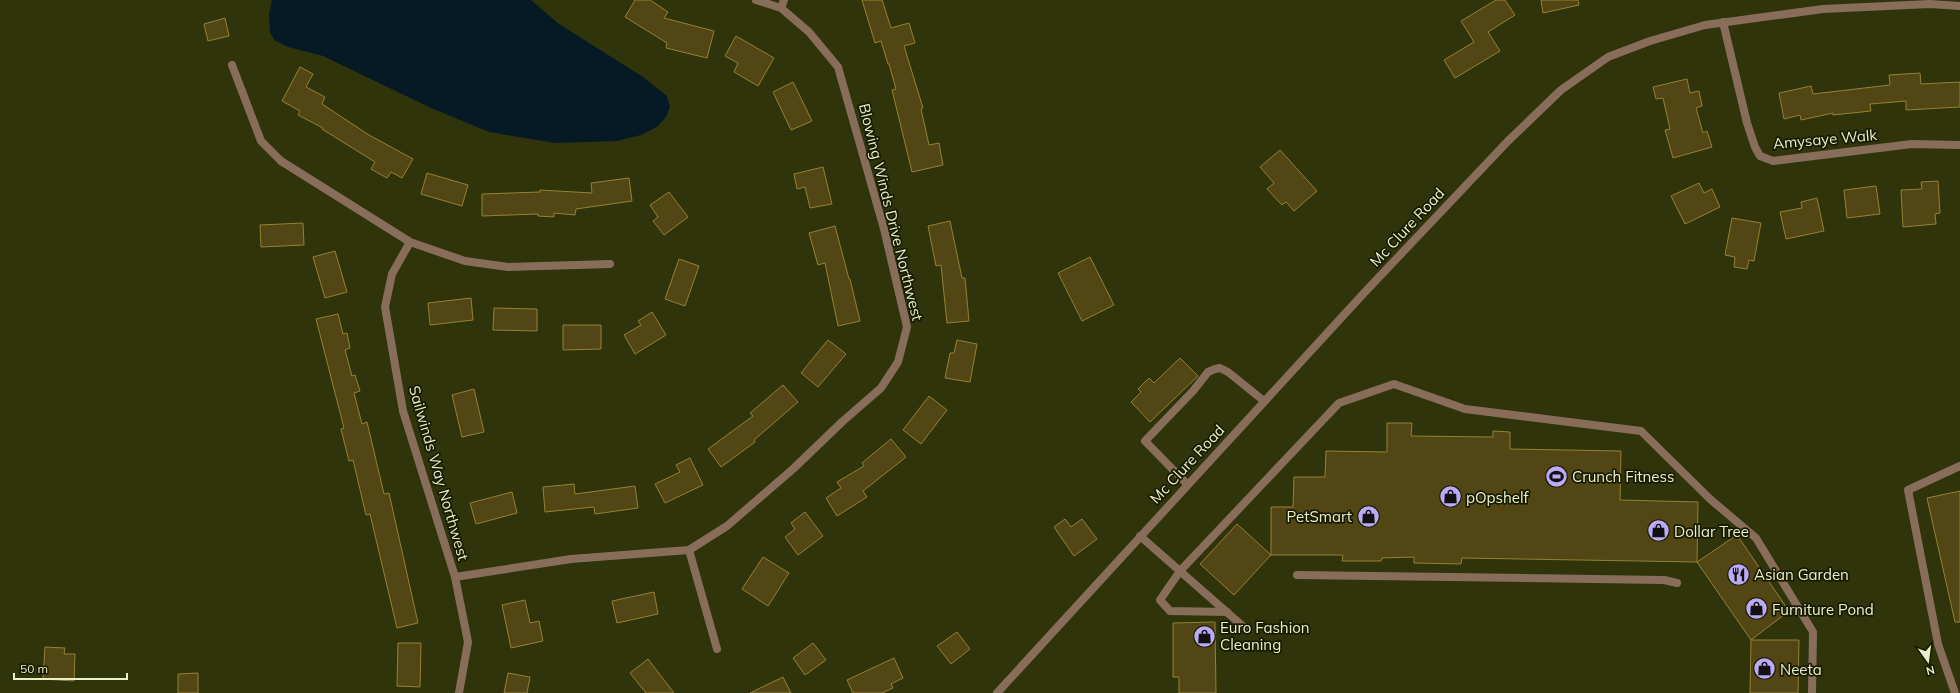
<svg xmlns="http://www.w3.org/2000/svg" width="1960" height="693" viewBox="0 0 1960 693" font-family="Mulish,sans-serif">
<rect width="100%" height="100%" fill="#30340b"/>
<!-- water -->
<path fill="#061a25" d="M272,0H531L559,24L643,77L667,96L670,107L666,117L657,127L641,135L617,141L555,143L489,132L431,108L323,56L288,47L274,40L270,32L269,14Z"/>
<!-- building -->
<path fill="#524615" stroke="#958134" d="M635,0H650L668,12L664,18L714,31L707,58L666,48L667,43L625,17Z
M862,0H882L891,28L909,23L915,43L904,46L923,108L921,109L929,145L939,143L943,165L912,172L892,90L896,89L889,64H888L881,41L875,43Z
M1496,0H1505L1515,15L1488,32L1500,51L1455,78L1444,60L1474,42L1461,21Z
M1541,0H1578L1579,5L1543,13Z
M225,18L229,36L208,41L204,24Z
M736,36L774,58L758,86L734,72L738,63L725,56Z
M300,67L313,74L306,87L325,97L322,104L369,135L413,159L402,178L391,172L387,178L371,169L375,162L322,129L323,128L298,115L300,111L282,101Z
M1920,73L1921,84L1960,82V107L1906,110V101L1870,104L1871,111L1833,115V113L1801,120L1800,115L1784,119L1779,93L1811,86L1813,94L1890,85L1889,75Z
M1687,79L1690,93L1699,91L1702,106L1696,108L1703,133L1707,131L1712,147L1673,158L1665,130L1670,129L1663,98L1656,99L1653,87Z
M793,82L812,121L791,130L773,92Z
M1280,150L1317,191L1294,211L1286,202L1282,205L1267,189L1274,183L1260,167Z
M823,167L832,204L810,208L805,187L797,189L794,174Z
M427,173L468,185L462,206L421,194Z
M629,178L632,201L576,209L575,215L554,213V217L538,216V214L482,216V194L540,192V190L592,193L591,183Z
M1938,181L1940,213L1935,214L1936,224L1903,227L1901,190L1922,189L1921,182Z
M1699,183L1704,193L1712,189L1720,207L1685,224L1671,196Z
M1876,186L1880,214L1847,218L1844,190Z
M669,192L688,217L664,235L653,221L658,217L650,205Z
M1817,198L1824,231L1786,239L1780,212L1802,208L1801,202Z
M1732,218L1761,223L1754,261L1749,260L1747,269L1734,267L1735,257L1725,255Z
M950,221L962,278H965L969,321L947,323L941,265L936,266L928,226Z
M303,223L304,245L261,247L260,225Z
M835,226L849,279H850L860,321L838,326L825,263L818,265L809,233Z
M335,251L347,292L325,298L313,257Z
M1090,257L1114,305L1082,321L1058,273Z
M679,259L699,266L685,306L665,299Z
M471,298L473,320L430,325L428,303Z
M494,308L537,309V331L493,330Z
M652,312L666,335L635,354L624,335L641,325L638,321Z
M338,314L343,334L347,333L350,348L345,350L352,376L355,375L360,391L354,393L362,424L367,422L384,494L389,493L418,623L397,628L370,514L366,515L353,460L349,461L341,429L344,428L316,319Z
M563,325H601V349L563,350Z
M828,340L846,354L818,387L801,373Z
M957,340L977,344L970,382L945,378L950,353H954Z
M1180,358L1198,376L1150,422L1131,402L1141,392L1138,389L1149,378L1154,383Z
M783,385L798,402L754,440L755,442L721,467L708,449L753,416L750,413Z
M474,389L484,432L462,437L452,395Z
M929,396L947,410L921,444L903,430Z
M1387,423H1412L1411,436L1493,437V431L1510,432V449L1621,451L1620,500L1698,502L1697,562L1462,558L1461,564L1414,563V557L1382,558L1381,561H1342L1343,555H1271V507H1293L1294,477H1325L1326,451L1387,452Z
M891,439L906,457L863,491L867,497L837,516L826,498L841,488L837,482L864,466L862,463Z
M690,458L703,485L665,503L655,484L680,472L676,465Z
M574,484L575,494L635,486L638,508L595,514L594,507L545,512L543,487Z
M1960,491V622H1955L1927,498Z
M512,492L517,513L476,524L470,503Z
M805,512L823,536L798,555L785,537L795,529L791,523Z
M1065,519L1071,527L1082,519L1097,539L1074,556L1054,527Z
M1237,524L1271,555L1234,595L1200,564Z
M1737,535L1789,611L1751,640L1697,562Z
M763,557L789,573L768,606L742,589Z
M654,592L658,614L617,623L612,601Z
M525,600L530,623L539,621L543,641L511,648L502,605Z
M1215,622L1216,693H1179V677H1173V623Z
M957,632L970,649L951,664L937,646Z
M1751,640H1799L1798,693H1750Z
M398,643H421L420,687L397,686Z
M813,643L826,660L805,675L793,658Z
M45,647L65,648L64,654H75L74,681L43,679Z
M894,658L903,678L891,684L893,688L882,693H853L847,680Z
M648,659L674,693H646L630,673Z
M198,673V693H178V674Z
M508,673L530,677L527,693H504Z
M783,677L791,693H750Z"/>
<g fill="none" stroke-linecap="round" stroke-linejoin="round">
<!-- service -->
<path stroke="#896d5b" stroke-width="8" d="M232,65L261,141L281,161
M1187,484L1145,441L1193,391L1208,372L1215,369L1220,368L1228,372L1264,401
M1140,536L1246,629
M1297,575L1664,580L1677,583
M1227,612L1170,611L1160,600L1180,571L1339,403L1394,384L1465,409L1641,431L1710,499L1756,538L1813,632L1812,693
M1955,693L1938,644L1908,490L1960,466"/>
<!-- minor -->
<path stroke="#896d5b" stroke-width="8" d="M781,8L784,0
M1723,22L1747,123L1755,147L1760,156L1773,161L1912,144L1960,145
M281,161L410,242L465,261L508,267L610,264
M410,242L392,274L385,307L403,411L455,577L468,642L459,693
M689,550L717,649
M455,577L571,559L689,550L727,526L793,469L843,421L881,388L898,362L907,327L884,229L838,67L809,32L781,8L756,0
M997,693L1364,293L1508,141L1561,90L1608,57L1650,41L1705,25L1823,9L1930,4L1960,6"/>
</g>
<!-- icons -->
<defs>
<symbol id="stadium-disc" viewBox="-11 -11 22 22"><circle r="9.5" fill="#bcaaf6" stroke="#181b00"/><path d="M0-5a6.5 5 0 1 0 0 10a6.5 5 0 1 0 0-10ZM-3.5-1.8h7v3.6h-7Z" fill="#111"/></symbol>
<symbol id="shop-disc" viewBox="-11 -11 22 22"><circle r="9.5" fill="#bcaaf6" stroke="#181b00"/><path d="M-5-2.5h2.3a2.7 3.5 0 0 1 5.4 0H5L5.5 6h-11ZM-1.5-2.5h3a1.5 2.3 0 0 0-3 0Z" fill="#111"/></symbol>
<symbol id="restaurant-disc" viewBox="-11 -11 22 22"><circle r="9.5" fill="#bcaaf6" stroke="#181b00"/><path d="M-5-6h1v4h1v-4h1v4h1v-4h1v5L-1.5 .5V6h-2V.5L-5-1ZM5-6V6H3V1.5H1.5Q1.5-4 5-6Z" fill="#111"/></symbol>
</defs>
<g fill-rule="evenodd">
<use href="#stadium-disc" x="1544" y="464" width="25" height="25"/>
<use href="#shop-disc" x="1438" y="484" width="25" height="25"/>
<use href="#shop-disc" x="1356" y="504" width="25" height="25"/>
<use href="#shop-disc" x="1646" y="518" width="25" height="25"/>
<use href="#restaurant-disc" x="1726" y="562" width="25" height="25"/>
<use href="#shop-disc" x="1744" y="596" width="25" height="25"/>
<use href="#shop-disc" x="1192" y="624" width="25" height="25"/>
<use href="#shop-disc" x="1752" y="656" width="25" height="25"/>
</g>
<g text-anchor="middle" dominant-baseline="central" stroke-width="3.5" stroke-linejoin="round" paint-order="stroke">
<!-- street labels -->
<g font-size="15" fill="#e9efca" stroke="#181b00">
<text transform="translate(1825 139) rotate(-5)">Amysaye Walk</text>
<text transform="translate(891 212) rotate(76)">Blowing Winds Drive Northwest</text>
<text transform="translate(1407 227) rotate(-47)">Mc Clure Road</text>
<text transform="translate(1187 464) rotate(-47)">Mc Clure Road</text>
<text transform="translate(439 473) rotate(74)">Sailwinds Way Northwest</text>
</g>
<!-- poi labels -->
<g font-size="15" fill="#e9efca" stroke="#181b00" text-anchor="start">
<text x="1572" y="476">Crunch Fitness</text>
<text x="1466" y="497">pOpshelf</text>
<text x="1352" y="516" text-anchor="end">PetSmart</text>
<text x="1674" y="531">Dollar Tree</text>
<text x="1754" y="574">Asian Garden</text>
<text x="1772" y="609">Furniture Pond</text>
<text x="1220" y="627">Euro Fashion<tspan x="1220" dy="17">Cleaning</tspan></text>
<text x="1780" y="669">Neeta</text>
</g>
</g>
<!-- north arrow -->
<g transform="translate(1928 661) rotate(166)" stroke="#181b00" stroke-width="3" paint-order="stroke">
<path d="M0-3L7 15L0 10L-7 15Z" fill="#e9efca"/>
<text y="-6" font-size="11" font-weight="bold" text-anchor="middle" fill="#e9efca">N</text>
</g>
<!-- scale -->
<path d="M14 673v6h113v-6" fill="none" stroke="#e9efca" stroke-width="2"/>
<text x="20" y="673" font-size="12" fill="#e9efca" stroke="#181b00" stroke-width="3" paint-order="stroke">50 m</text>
</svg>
